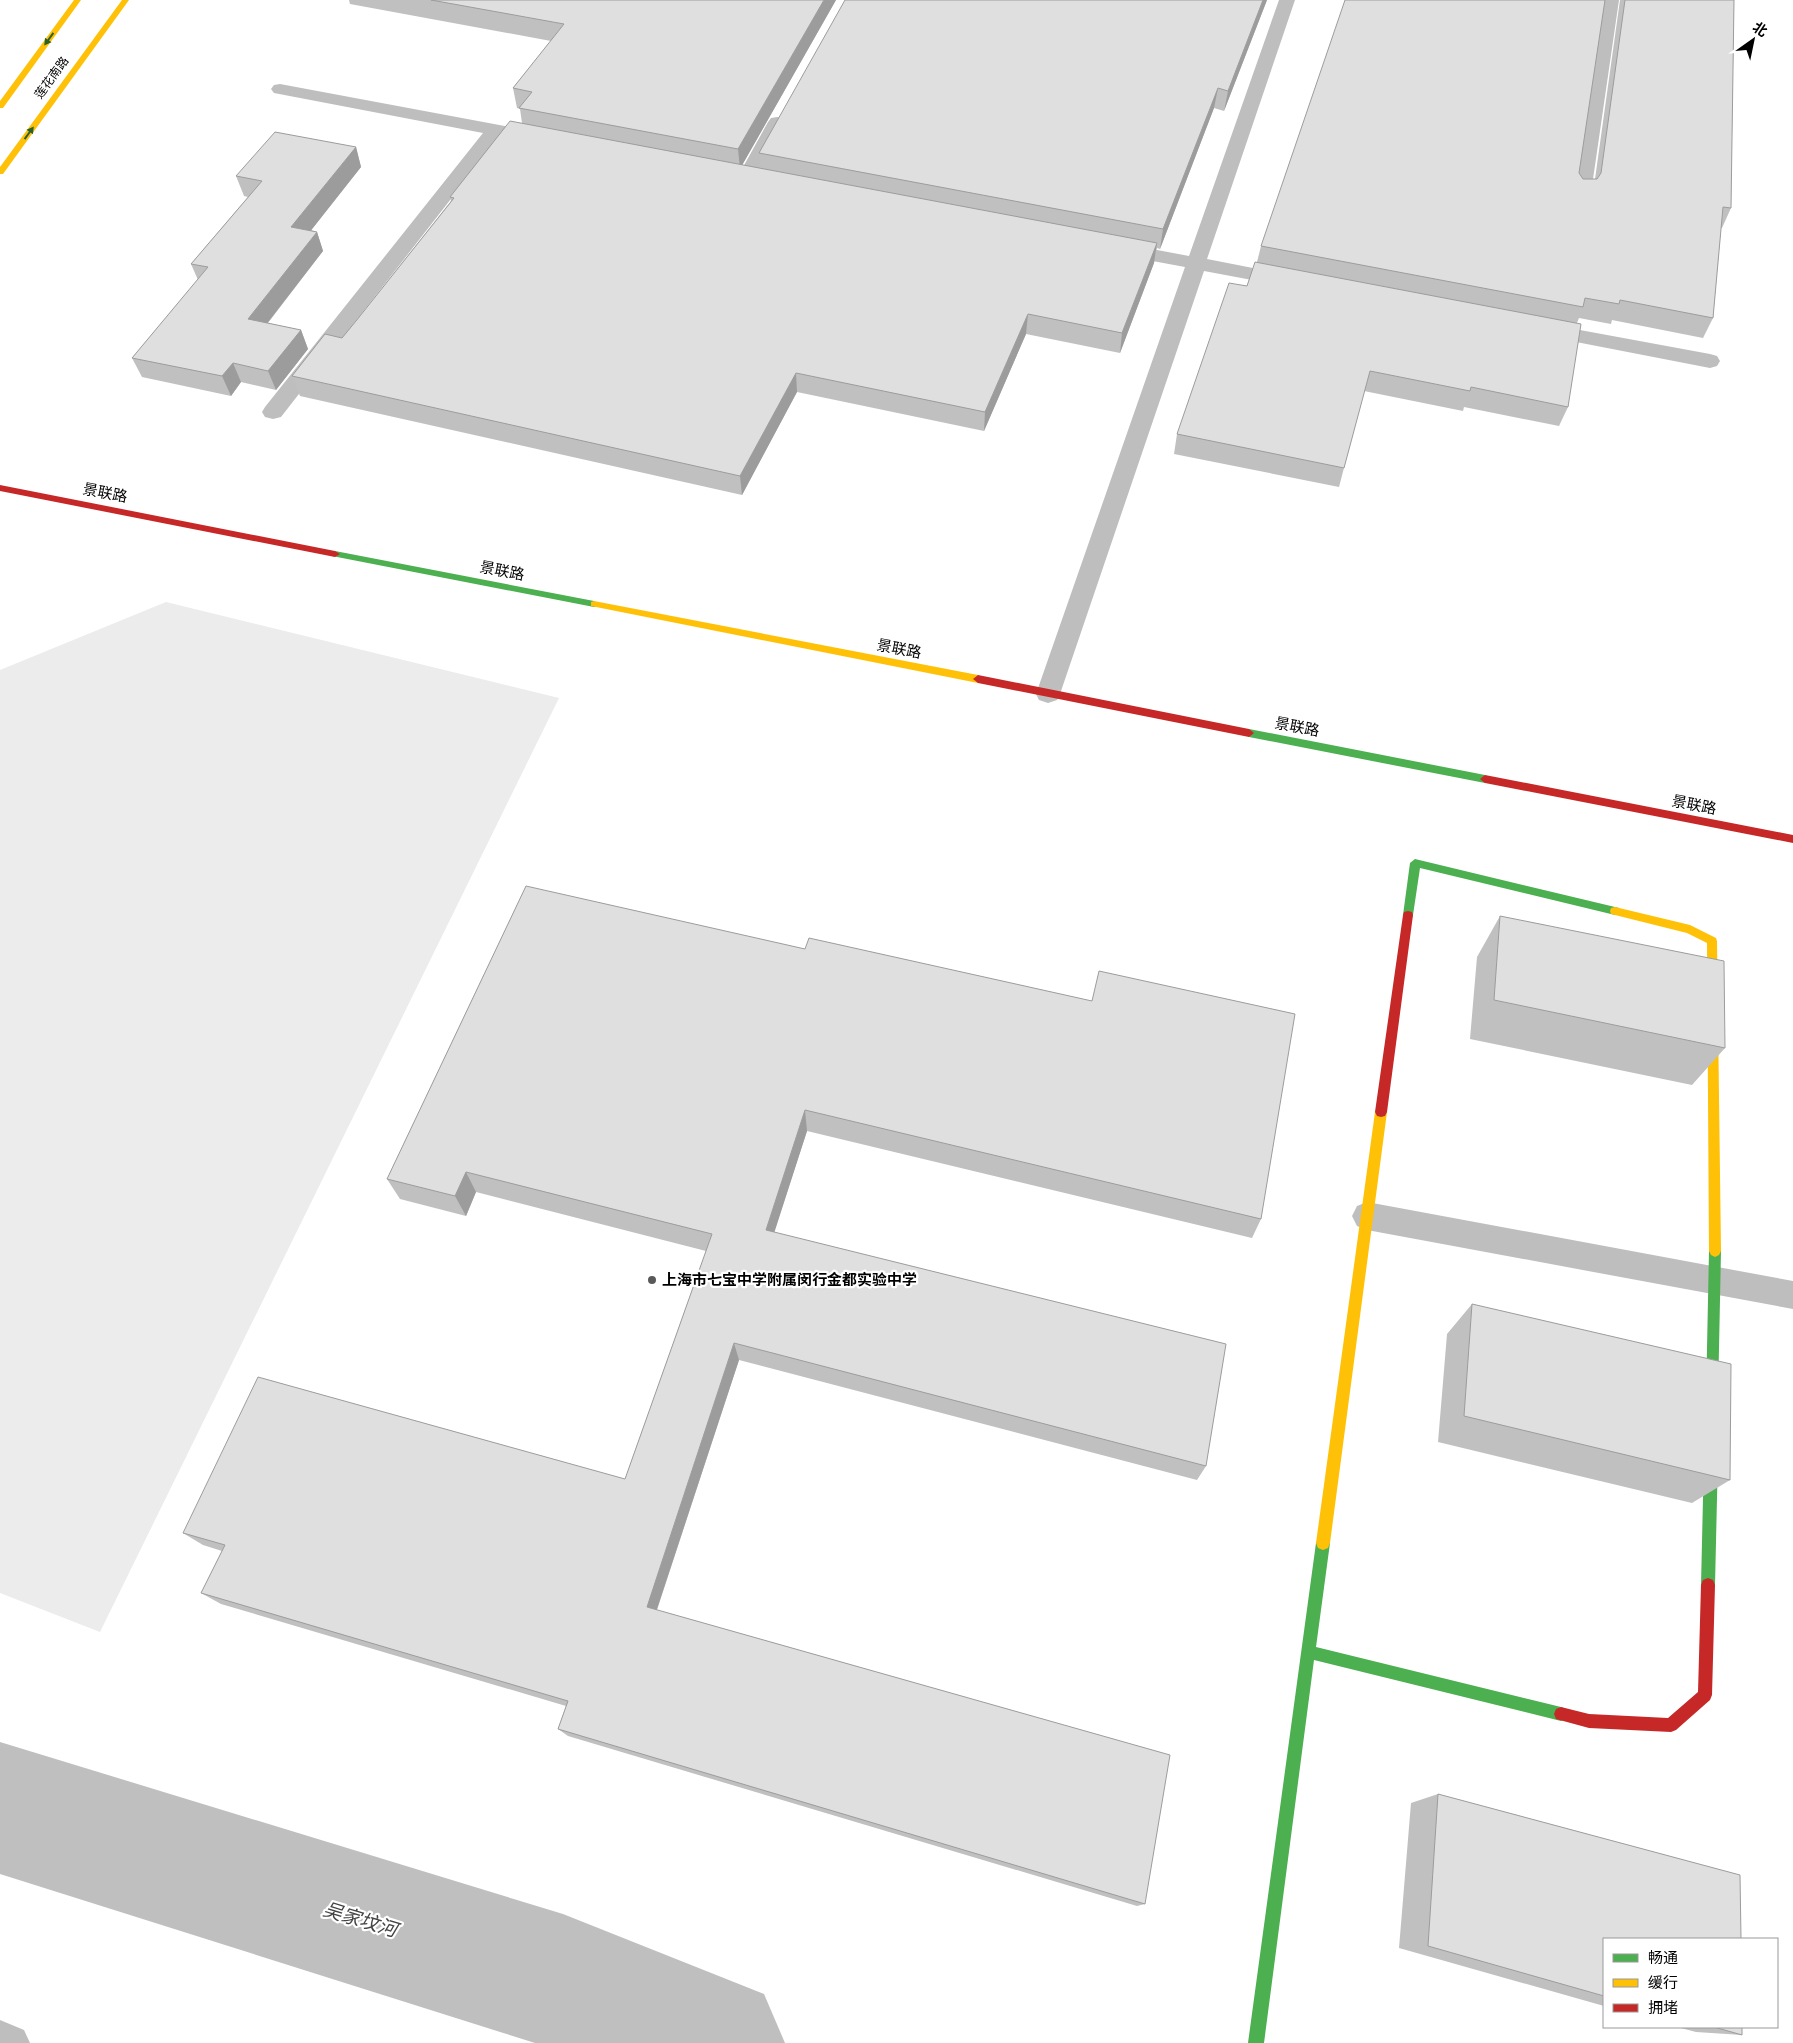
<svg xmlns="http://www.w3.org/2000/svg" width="1793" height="2043" viewBox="0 0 1793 2043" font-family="Signika,'Noto Sans SC',sans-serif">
<rect width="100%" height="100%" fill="#fff"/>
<!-- green -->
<path fill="#ececec" d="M166,602L559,698L100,1632L0,1593V670Z"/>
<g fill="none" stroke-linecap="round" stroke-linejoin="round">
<!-- river -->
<path fill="#bfbfbf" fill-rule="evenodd" d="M0,1742L563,1914L764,1994L785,2043H535L0,1874Z"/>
<!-- street -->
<path fill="#bebebe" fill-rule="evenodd" d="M1279,0H1295L1207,259L1289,275L1296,277L1299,281L1296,285L1289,287L1204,271L1060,694L1057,700L1048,703L1039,700L1036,694L1185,267L1120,255L1113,253L1110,249L1113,245L1120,243L1189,256Z
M1603,0H1619L1591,193L1589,197H1575L1573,193Z
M280,84L537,132L544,134L546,138L544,142L537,144L500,136L281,417L273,419L265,417L262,412L265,407L483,133L274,93L271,89L274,85Z
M777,117L783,118L786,122L755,178L753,182H739L737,178L768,122L771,118Z
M1542,323L1710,354L1717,356L1720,361L1717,366L1710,368L1535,334L1532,329L1535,324Z
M1367,1202L1793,1281V1309L1367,1230L1357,1226L1352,1216L1357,1206Z
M0,2020L24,2030L30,2043H0Z"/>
<!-- fast -->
<path fill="#4caf50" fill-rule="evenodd" d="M335,551L594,601L599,604L594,607L332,556L330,554Z
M1249,729L1485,775L1490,779L1485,783L1249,737L1244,733Z
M1415,859L1615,907L1619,908L1620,911L1619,914L1615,915L1420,868L1413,915L1412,918H1404L1403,915L1410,863Z
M1715,1245L1719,1247L1721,1251L1718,1397L1717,1401L1712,1403L1707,1401L1706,1397L1709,1251L1711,1247Z
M1711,1448L1716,1450L1718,1455L1715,1585L1713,1590L1708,1592L1703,1590L1701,1585L1704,1455L1706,1450Z
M1323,1536L1328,1538L1330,1543L1316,1647L1561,1707L1566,1709L1568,1714L1566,1719L1561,1721L1314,1660L1264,2043H1248L1316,1543L1318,1538Z"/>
<!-- slow -->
<path fill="#ffc107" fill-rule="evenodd" d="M74,0H81L3,108H0V101Z
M122,0H129L3,174H0V167Z
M594,601L978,675L983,679L978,683L591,606V602Z
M1615,907L1690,925L1716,938L1717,941L1721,1251L1719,1255L1715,1257L1711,1255L1709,1251L1707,943L1687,933L1611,914L1610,911L1611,908Z
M1381,1107L1385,1108L1387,1112L1330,1543L1328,1548L1323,1550L1318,1548L1316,1543L1375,1112L1377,1108Z"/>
<!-- jam -->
<path fill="#c62828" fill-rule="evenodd" d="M0,485L335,551L340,554L335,557L0,491Z
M978,675L1249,729L1254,733L1249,737L978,683L973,679Z
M1485,775L1793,835V843L1485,783L1480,779Z
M1408,911L1412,912L1413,915L1387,1112L1385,1116L1381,1117L1377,1116L1375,1112L1403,915L1404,912Z
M1708,1578L1713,1580L1715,1585L1712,1695L1710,1700L1676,1730L1671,1732L1589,1728L1556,1719L1554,1714L1556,1709L1561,1707L1589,1714L1668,1718L1698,1692L1701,1585L1703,1580Z"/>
</g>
<!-- wall -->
<path fill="#c0c0c0" d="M349,0H836L742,165L761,168L759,153L1267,0L1224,111L1214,108L1160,249L1157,248L1154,263L1120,353L1026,334L984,431L797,392L742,495L300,396L292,376L342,338L356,321L451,201L450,197L522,123L520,109L517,108L513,88L551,41L350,4Z
M1620,0H1734L1731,208L1722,228H1721L1713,318L1703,338L1612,320L1611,324L1579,318L1577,323L1568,407L1559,426L1464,407L1463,411L1364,391L1339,487L1174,454L1177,434L1247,286L1257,262L1261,246L1579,173L1583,179H1595Z
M356,147L361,167L311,230L317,232L323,251L268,323L301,330L308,349L276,390L241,382L231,396L142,377L132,358L198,280L191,264L248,197L244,196L236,176Z
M526,886L1261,1219L1252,1238L807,1131L774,1232L1206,1466L1197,1480L739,1360L657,1610L1145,1904L1137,1906L568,1736L558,1729L566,1706L221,1604L201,1593L222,1551L203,1545L183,1533L625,1479L706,1251L476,1192L466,1216L400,1199L387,1179Z
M1500,916L1725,1048L1692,1085L1470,1039L1477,957Z
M1472,1304L1730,1480L1692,1503L1438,1442L1447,1334Z
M1438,1794L1604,1939V2006L1399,1948L1411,1803Z
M1677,2027H1742V2035L1696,2032Z"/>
<!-- shaded-wall -->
<path fill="#9c9c9c" d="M824,0H836L740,169L738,149Z
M1263,0H1267L1224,111L1228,91Z
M1218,88L1214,108L1160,249L1163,229Z
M356,147L361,167L298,247L291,227Z
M317,232L323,251L255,339L248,319Z
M1157,243L1154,263L1120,353L1122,333Z
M1028,314L1026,334L984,431L985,412Z
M301,330L308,349L276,390L268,371Z
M233,363L241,382L231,396L222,376Z
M796,373L797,392L742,495L740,476Z
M805,1110L807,1131L769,1249L766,1230Z
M466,1172L476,1192L466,1216L455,1196Z
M734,1343L739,1360L654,1618L647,1607Z"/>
<!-- building -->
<path fill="#dfdfdf" stroke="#9c9c9c" d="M431,0H824L738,149L519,108L532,92L513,88L564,24Z
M845,0H1263L1228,91L1218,88L1163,229L759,153Z
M1345,0H1605L1579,173L1583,179H1597L1601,173L1625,0H1734L1731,208L1723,207L1713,318L1620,300L1619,304L1585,298L1583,307L1261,246Z
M510,121L1157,243L1122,333L1028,314L985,412L796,373L740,476L292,376L325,334L342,338L356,321L454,198L450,197Z
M275,132L356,147L291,227L317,232L248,319L301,330L268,371L233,363L222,376L132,358L208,267L191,264L262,181L236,176Z
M1255,262L1581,324L1568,407L1471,387L1470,391L1370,371L1344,468L1177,434L1229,283L1247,286Z
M526,886L805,949L809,938L1092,1001L1099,971L1295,1014L1261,1219L805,1110L766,1230L1226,1344L1206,1466L734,1343L647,1607L1170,1755L1145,1904L558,1729L568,1701L201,1593L225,1545L183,1533L258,1377L625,1479L712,1234L466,1172L455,1196L387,1179Z
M1500,916L1724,961L1725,1048L1494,1000Z
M1472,1304L1731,1364L1730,1480L1464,1416Z
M1438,1794L1740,1875L1741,1939H1604V1996L1428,1946Z
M1714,2027H1742V2035Z"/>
<!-- one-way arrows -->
<defs><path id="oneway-solid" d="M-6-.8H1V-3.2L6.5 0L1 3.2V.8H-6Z" transform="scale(1.25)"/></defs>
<g fill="#2a602c">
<use href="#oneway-solid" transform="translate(49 39) rotate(126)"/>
<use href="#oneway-solid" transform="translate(29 133) rotate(-54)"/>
</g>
<!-- markers -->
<circle fill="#595959" stroke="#fff" stroke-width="2" cx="652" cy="1280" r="5"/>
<g text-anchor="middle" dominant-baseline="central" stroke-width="4.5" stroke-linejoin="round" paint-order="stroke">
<!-- far-street labels -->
<g font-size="12" fill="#000" stroke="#fff">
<text transform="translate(52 78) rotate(-54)">莲花南路</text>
</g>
<!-- street labels -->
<g font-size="15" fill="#000" stroke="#fff">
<text transform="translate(105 493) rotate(11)">景联路</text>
<text transform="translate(502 571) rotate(11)">景联路</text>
<text transform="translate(899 649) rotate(11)">景联路</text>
<text transform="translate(1297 727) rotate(11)">景联路</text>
<text transform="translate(1694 805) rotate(11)">景联路</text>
</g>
<!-- poi labels -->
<g font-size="15" font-weight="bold" fill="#000" stroke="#fff" text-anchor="start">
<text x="662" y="1280">上海市七宝中学附属闵行金都实验中学</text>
</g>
<!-- near-water labels -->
<g font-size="19" font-style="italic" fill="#444" stroke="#fff">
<text transform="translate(360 1920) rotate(17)">吴家坟河</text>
</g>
</g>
<!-- legend -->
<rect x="1603" y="1938" width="175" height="90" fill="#ffffff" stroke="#999999"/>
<rect x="1613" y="1954" width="25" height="8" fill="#4caf50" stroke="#999999"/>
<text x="1648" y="1963" font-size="15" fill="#000000">畅通</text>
<rect x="1613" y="1979" width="25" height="8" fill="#ffc107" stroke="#999999"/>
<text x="1648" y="1988" font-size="15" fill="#000000">缓行</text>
<rect x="1613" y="2004" width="25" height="8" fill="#c62828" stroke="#999999"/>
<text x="1648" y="2013" font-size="15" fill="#000000">拥堵</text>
<!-- north arrow -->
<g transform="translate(1753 40) rotate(33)" stroke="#ffffff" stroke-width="4" paint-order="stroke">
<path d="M0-4L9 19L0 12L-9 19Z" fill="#000000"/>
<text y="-8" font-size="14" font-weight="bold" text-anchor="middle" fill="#000000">北</text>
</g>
</svg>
